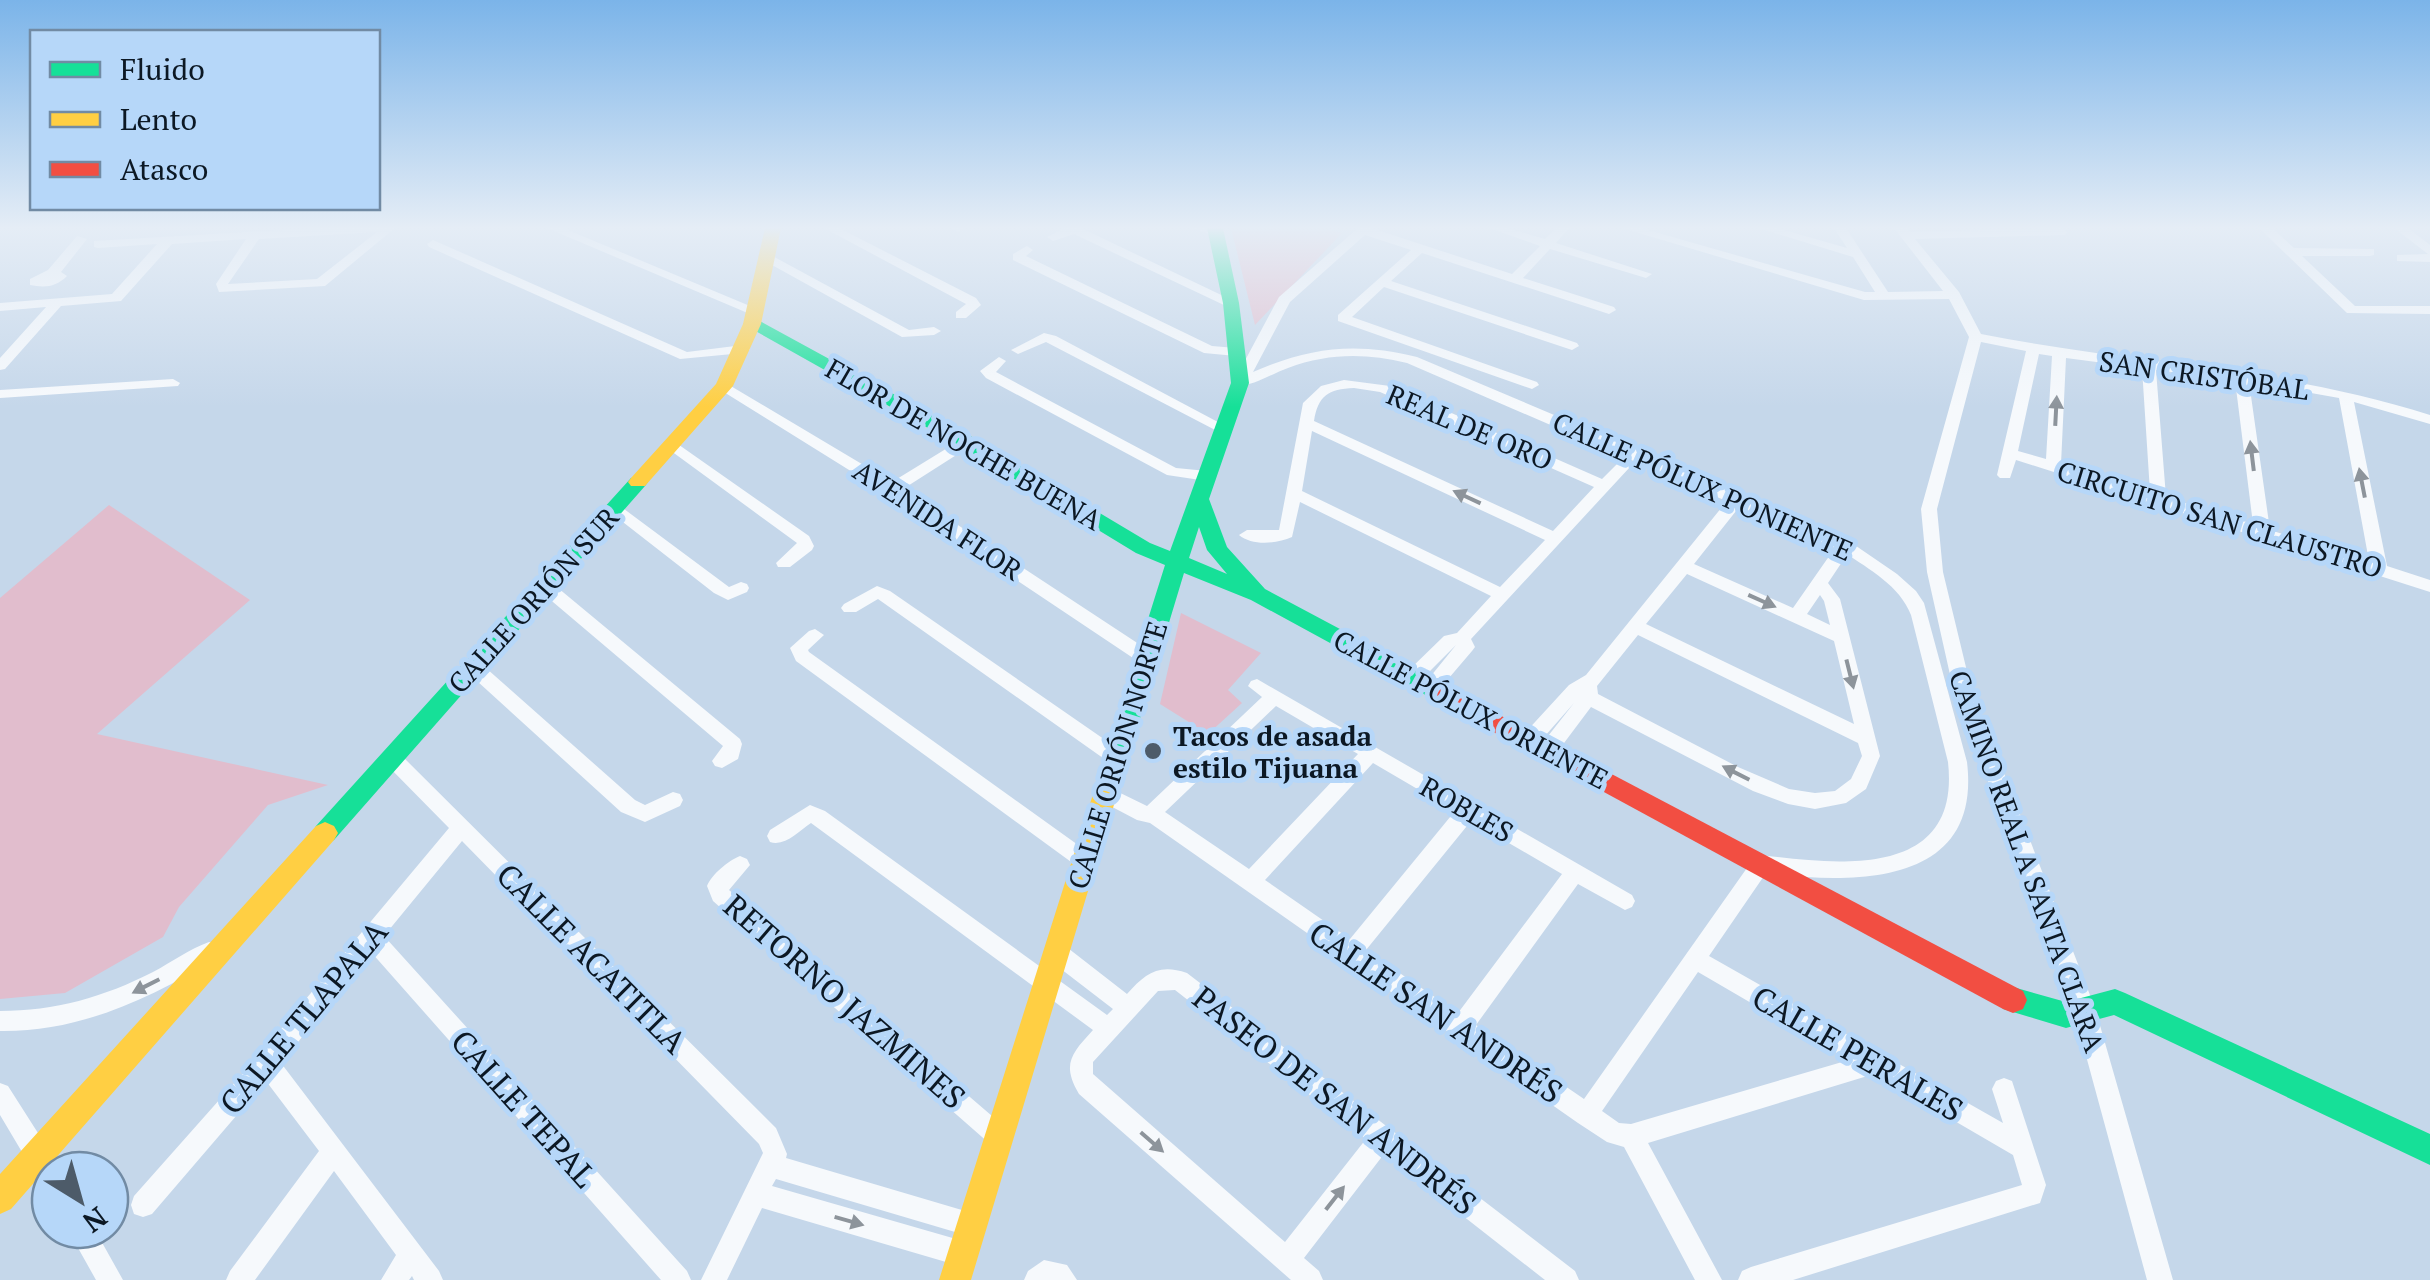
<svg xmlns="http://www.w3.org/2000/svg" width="2430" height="1280" viewBox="0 0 2430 1280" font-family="'PT Serif',serif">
<rect width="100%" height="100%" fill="#c5d7ea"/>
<!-- green -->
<path fill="#e1bdcd" d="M1231,228H1325L1342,233L1255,325Z
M109,505L250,600L97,734L328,785L268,805L179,907L163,937L65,993L0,999V598Z
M1181,613L1261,653L1228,690L1242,703L1208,734L1160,704Z"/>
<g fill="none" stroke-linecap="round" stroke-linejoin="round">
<!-- street -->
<path fill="#f6f9fc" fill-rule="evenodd" d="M318,228H395L325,286L219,292L216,284L246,239L172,244L121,301L61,306L5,369L0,370V358L46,307L0,311V303L112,294L157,244L98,248L94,247V241ZM377,232L317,279L228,284L259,239Z
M547,228H563L762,311L760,314H750Z
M824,228H839L976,298L981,305L966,318H956V312L966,304Z
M951,228H964L958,232Z
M1065,228H1081L1238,303L1236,306H1226L1074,234L1053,241L1047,237Z
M1191,228H1214L1222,232L1216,236Z
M1358,228H1371L1512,274L1540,246L1489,228H1507L1545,239L1556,228H1569L1556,243L1652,274L1646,278L1550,249L1523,278L1614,307L1616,310L1609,314L1422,253L1391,281L1577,343L1579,346L1572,350L1384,287L1352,317L1537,382L1539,385L1532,389L1338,321V315L1411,250L1365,235L1290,302L1253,372C1311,347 1355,342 1417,357L1843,537L1897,574L1916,591L1924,603L1967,762C1982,887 1853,884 1766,873L1709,956L2003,1123L1992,1089L1996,1081L2004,1078L2012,1081L2046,1185L2040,1203L1793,1280H1738L1742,1271L1751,1267L2022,1185L2013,1155L1874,1074L1648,1143L1722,1280H1695L1624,1147L1607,1142L1578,1123L1150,823L1137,820L1099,800L1096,794L1099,788L1106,786L1147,806L1262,697L1248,686L1251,681L1257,679L1632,895L1635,901L1632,907L1625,910L1578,884L1476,1025L1584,1099L1754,858L1761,855C1840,865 1961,879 1948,762L1911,615C1900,586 1869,569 1845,553L1846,556L1828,583L1840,599L1880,756L1866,789L1846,803L1815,809L1788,804L1753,791L1591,707L1555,755H1541L1539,750L1541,745L1574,703L1537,745H1523L1521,740L1523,735L1569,685L1586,675L1722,507H1734L1736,511L1694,564L1793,608L1832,552L1842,551L1407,363C1366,353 1328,353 1288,368C1271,374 1252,387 1235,386L1233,383L1279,297ZM1687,574L1834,641L1854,724L1646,624ZM1820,595L1824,601L1830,625L1807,614ZM1638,635L1858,743L1862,756L1851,779L1835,791L1815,793L1789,789L1738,767L1598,694L1597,686ZM1276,706L1358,754L1249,869L1165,812ZM1373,763L1455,811L1350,939L1265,880ZM1471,821L1562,874L1458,1013L1366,950ZM1698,972L1849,1060L1631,1124L1619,1123L1602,1111Z
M1622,228H1641L1865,292H1875L1853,257L1758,228H1777L1847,248L1834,228H1846L1888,292L1943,291L1894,228H1906L1910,232L2061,228L2067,232L2065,235L1915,239L1959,292L1981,334C2131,364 2284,368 2430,415V424L2354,402L2387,566L2430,580V592L2016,460L2010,478H2000L1997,475L2026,351L1981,342L1937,509L1943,572L1971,688L2095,1008L2173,1280H2147L2073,1008L1953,688L1927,572L1921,509L1969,337L1949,299L1864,300ZM2039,354L2052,356L2046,459L2018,451ZM2066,358L2142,368L2150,492L2061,464ZM2156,370L2235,380L2253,524L2166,497ZM2249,382L2339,398L2369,561L2270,530Z
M2259,228H2272L2294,248L2374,249V255L2370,256H2302L2355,306H2430V314L2347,313Z
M2394,228H2408L2430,245V262L2397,261V255L2428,254Z
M77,236L87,239L61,272L67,276C56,287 45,288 30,285V279L48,270Z
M433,240L687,352L743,345L750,349L743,353L680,359L429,247L427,244Z
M1027,246L1033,250L1026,256L1212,346L1236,348L1243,352L1236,356L1204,353L1013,260V254Z
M767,253L909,330L934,327L941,331L934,335L902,337L763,260L761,257Z
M1044,333L1056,336L1231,429L1224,434L1219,432L1046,342L1018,354L1011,350Z
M999,357L1006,361L996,372L1176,468L1207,471L1215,476L1207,481L1167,475L986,378L980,371Z
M173,379L180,383L178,386L0,398V390Z
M1344,380L1390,386L1602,479L1617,464H1627L1630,467L1471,639L1475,647L1472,651L1437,692H1425L1422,687L1456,645L1419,682H1407L1404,677L1407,672L1444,636L1457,633L1491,596L1300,502L1292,537C1276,544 1252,546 1239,535L1247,530H1279L1303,403L1321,386ZM1354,388L1380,392L1594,487L1553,531L1314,421C1318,396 1328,389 1354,388ZM1312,431L1545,540L1500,587L1302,491Z
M724,382L892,482L962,439H972L974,442L972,445L903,489L1154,654L1157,659L1154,664H1142L886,493L719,389L717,386Z
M672,440L809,536L814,546L812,550L790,567H778L776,563L797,543L667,448L664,445Z
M616,503L729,587L741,582L747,584L749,588L747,592L728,600L714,593L610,512L608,508L610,504Z
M546,581L552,583L740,739L742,744L738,759L722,768L715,766L712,761L723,746L540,591L538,587Z
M877,586L890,591L1124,753L1127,758L1124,763H1110L878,599L856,612H844L841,608L844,604Z
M815,629L824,635L808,650L809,652L1092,855L1095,861L1092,867L1085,869L1078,867L796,661L790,648L809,631Z
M472,659L478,661L635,800L645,805L673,792L680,794L683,800L680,806L645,822L621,812L466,671L463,666L466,661Z
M392,751L399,753L776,1128L787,1154L786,1158L972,1213L981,1216L984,1225L981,1234L972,1237L776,1179L772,1186L963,1241L972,1245L976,1254L972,1263L963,1267L762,1208L727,1280H701L763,1153L759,1144L462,841L384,936L687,1271L691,1280H661L371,952L281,1063L439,1271L443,1280H414L412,1276L409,1280H381L396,1255L334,1171L255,1280H226L230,1271L319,1151L266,1081L152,1214L143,1217L134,1214L131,1205L134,1196L259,1055L449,828L385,763L382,758L385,753Z
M810,805L825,811L1107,1015L1113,1009L1048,959L1045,952L1048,945L1056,943L1064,945L1127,994C1145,974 1158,963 1187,973L1575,1271L1579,1280H1545L1384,1154L1304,1258L1319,1271L1323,1280H1291L1079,1094C1061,1064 1072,1053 1093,1030L811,823C799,831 785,847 770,842L767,836L770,830ZM1175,990L1366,1139L1285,1242L1093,1074V1062L1158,991Z
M740,856L747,859L750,865L729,890L1006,1128L1010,1136L1006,1144L998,1148L990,1144L713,901L707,886C712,874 728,861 740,856Z
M209,942L217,944L220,951L217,958C149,999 80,1032 0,1031V1011C55,1011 104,997 153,972C172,962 189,949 209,942Z
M0,1083L8,1086L59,1166L60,1170H50V1187L41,1184L0,1115Z
M68,1230H95L123,1280H96Z
M1044,1260L1067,1265L1077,1280H1024L1028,1271Z"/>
<!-- fast -->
<path fill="#16e098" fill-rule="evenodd" d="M1207,228H1223L1239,303L1249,383L1209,499L1227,547L1265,589L1447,686L1451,692L1447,698H1431L1251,600L1184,573L1119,788L1116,795L1107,798L1098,795L1095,788L1165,565L1136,553L960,446L743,324L752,319L758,320L974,438L1150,543L1170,551L1231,383L1223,303ZM1199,527L1207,550L1227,574L1189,558Z
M638,476L645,478L648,482L645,486L334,840L325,844L316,840L312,833L316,826L631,478Z
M2013,987L2066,1002L2115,989L2125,993L2430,1134V1165L2114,1015L2066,1028L2003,1009L1999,1000L2003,991Z"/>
<!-- slow -->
<path fill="#ffcf43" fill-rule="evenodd" d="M765,228H781L761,324L733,386L645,486H631L628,482L631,478L716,384L743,324Z
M1107,778L1116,781L1119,788L971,1280H939L1095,788L1098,781Z
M325,822L334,826L338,833L334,840L11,1209L0,1214V1174L316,826Z"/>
<!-- jam -->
<path fill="#f24e42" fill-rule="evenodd" d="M1439,683L2023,991L2027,1000L2023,1009L2013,1013L2003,1009L1431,698L1427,692L1431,686Z"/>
</g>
<!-- one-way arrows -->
<defs><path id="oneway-solid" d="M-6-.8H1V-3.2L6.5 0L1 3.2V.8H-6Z" transform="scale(2.5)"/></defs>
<g fill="#8d949b">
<use href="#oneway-solid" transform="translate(2056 411) rotate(-87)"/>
<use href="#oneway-solid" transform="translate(2252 456) rotate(-97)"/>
<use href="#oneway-solid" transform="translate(2362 483) rotate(-101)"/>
<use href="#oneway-solid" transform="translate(1467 497) rotate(-155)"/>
<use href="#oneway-solid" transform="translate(1762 601) rotate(24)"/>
<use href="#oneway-solid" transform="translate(1850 674) rotate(76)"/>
<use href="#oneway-solid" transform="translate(1736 773) rotate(-153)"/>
<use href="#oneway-solid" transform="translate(146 986) rotate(153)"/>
<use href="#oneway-solid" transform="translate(1152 1142) rotate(41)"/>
<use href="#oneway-solid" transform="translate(1335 1198) rotate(-52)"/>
<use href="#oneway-solid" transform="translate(849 1221) rotate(16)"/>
</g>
<!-- sky -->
<linearGradient id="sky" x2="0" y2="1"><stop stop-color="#7bb4e9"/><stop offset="0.56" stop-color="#e5edf6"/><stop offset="1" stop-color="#e5edf6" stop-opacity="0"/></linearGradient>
<rect width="2430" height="407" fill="url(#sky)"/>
<!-- markers -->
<circle fill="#4d5b69" stroke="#b6d7f9" stroke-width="4" cx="1153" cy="751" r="10"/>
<g text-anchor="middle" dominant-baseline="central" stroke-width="10" stroke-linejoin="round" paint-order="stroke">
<!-- street labels -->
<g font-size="28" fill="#0c1824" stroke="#b6d7f9">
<text transform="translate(2204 375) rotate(8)">SAN CRISTÓBAL</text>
<text transform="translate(1470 427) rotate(23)">REAL DE ORO</text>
<text transform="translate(964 444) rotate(30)">FLOR DE NOCHE BUENA</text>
<text transform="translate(1703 486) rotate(24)">CALLE PÓLUX PONIENTE</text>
<text transform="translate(2220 519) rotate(17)">CIRCUITO SAN CLAUSTRO</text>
<text transform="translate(938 520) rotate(33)">AVENIDA FLOR</text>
<text transform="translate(533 600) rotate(-48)">CALLE ORIÓN SUR</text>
<text transform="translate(1471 709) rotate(28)">CALLE PÓLUX ORIENTE</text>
<text transform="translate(1117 755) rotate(-73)">CALLE ORIÓN NORTE</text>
<text transform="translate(1467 809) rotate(30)">ROBLES</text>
<text transform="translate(2027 861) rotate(70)">CAMINO REAL A SANTA CLARA</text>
</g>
<!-- poi labels -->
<g font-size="28" font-weight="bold" fill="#0c1824" stroke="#b6d7f9" text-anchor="start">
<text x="1173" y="735">Tacos de asada<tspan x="1173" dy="32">estilo Tijuana</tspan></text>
</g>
<!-- near-street labels -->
<g font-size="32" fill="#0c1824" stroke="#b6d7f9">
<text transform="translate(592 958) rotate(45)">CALLE ACATITLA</text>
<text transform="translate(845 1001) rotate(41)">RETORNO JAZMINES</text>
<text transform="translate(1436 1012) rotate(34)">CALLE SAN ANDRÉS</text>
<text transform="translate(303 1017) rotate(-50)">CALLE TLAPALA</text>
<text transform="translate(1858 1053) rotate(30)">CALLE PERALES</text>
<text transform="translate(1335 1100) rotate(38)">PASEO DE SAN ANDRÉS</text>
<text transform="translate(524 1108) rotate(48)">CALLE TEPAL</text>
</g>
</g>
<!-- legend -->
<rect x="30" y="30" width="350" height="180" fill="#b6d7f9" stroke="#728ba4" stroke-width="2.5"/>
<rect x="50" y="62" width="50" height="15" fill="#16e098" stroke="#728ba4" stroke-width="2.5"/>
<text x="120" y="80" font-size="30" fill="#0c1824">Fluido</text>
<rect x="50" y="112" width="50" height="15" fill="#ffcf43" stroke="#728ba4" stroke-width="2.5"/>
<text x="120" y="130" font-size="30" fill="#0c1824">Lento</text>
<rect x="50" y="162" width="50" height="15" fill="#f24e42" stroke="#728ba4" stroke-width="2.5"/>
<text x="120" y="180" font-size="30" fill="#0c1824">Atasco</text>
<!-- north arrow -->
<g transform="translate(80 1200) rotate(143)"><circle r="48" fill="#b6d7f9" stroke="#728ba4" stroke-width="2.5"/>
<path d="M0-8L18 38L0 25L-18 38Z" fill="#4d5b69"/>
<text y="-15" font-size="28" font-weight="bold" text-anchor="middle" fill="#0c1824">N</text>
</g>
</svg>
